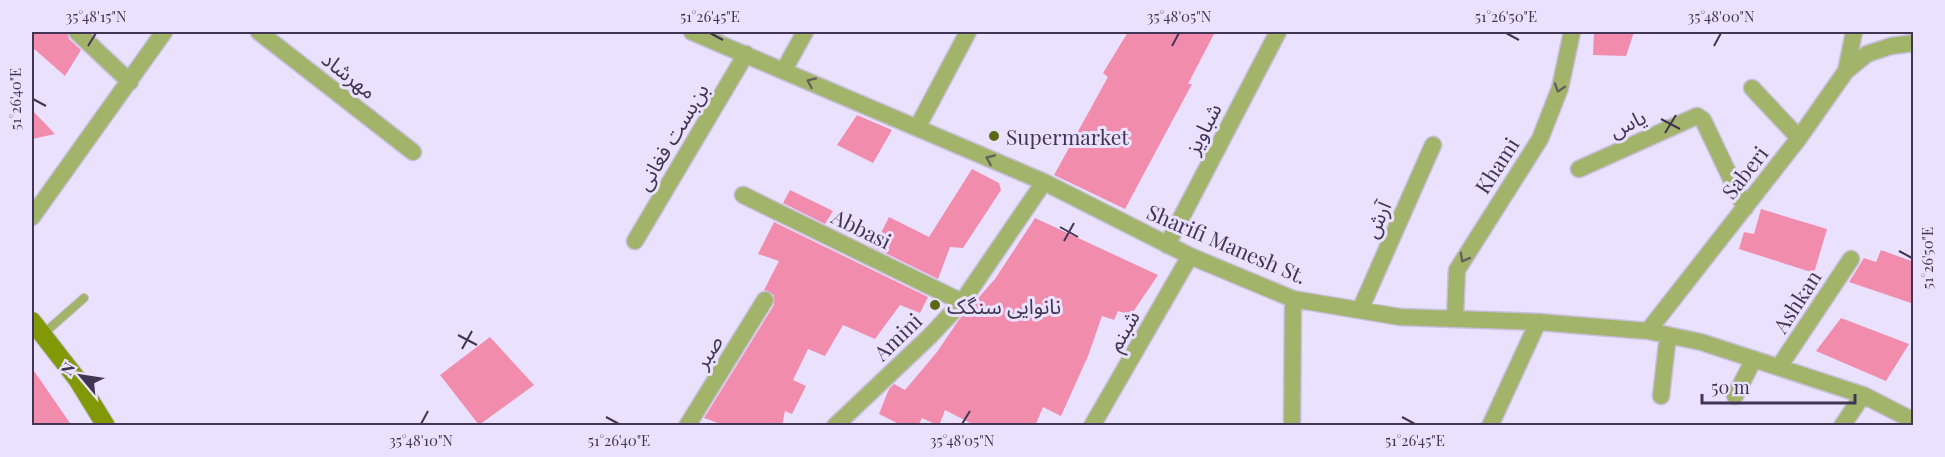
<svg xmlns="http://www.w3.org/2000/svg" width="1945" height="457" viewBox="0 0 1945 457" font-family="'Playfair Display','Noto Sans Arabic',serif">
<rect width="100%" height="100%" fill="#eae1ff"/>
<!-- building -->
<path fill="#f28cac" d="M32,32H67L69,39L81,50L65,76L32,47Z
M1128,32H1215L1188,84H1192L1125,209L1054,175L1108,77L1103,73Z
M1594,32H1634L1626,56L1593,55Z
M32,110L55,134L32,139Z
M857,115L892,130L873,163L837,145Z
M972,169L999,183L1001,190L963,248L950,247L938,279L869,245L875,233L880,235L889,217L929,237Z
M790,190L833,211L825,224L783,203Z
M1761,209L1827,229L1814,273L1739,249L1744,232L1754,234Z
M1035,218L1158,275L1131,315L1118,311L1114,320L1102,316L1088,356L1061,416L1043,407L1035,426H976L945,410L939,426L922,418L918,426H903L879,414L889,389L894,384L905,390L937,352L958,321L995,279Z
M774,222L928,297L920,313L900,305L875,339L843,325L825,356L808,349L793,380L806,386L792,414L785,411L782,426H726L704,418L774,305V295L764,290L779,261L758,254Z
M1881,250L1914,262V304L1849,282L1864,258L1876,262Z
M1841,318L1909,344L1886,381L1816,351Z
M490,337L534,385L479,425L440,375Z
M32,368L72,426H32Z"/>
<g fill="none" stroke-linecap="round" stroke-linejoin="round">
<defs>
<path id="lane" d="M42,335L84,298"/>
<path id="street" d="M77,32L130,82
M259,32L413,152
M692,32L1044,182L1190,256L1293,299L1400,317L1538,322L1648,331L1701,342L1863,395L1914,421
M784,70L805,32
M1846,71L1854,32
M1752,88L1799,138
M917,128L968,32
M1579,169L1697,116L1703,120L1745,208
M743,195L962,302
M32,217L164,32
M635,241L746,54
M1167,245L1278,32
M1360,310L1433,145
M1455,318L1457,270L1540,139L1560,88L1572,32
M1648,331L1799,138L1846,71L1867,54L1891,46L1914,43
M1779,367L1851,259
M1661,396L1668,335
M1735,396L1754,359
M687,426L765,300
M835,426L930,336L962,302L1044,182
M1092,426L1190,256
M1292,426L1293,299
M1490,426L1538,322
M1842,426L1863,395"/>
<path id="secondary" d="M32,321L77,379L106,426"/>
</defs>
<!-- lane casing -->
<use href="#lane" stroke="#c8bfdd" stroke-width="10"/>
<!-- street casing -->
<use href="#street" stroke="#c8bfdd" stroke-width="19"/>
<!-- secondary casing -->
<use href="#secondary" stroke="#c8bfdd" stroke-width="20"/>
<!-- lane -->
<use href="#lane" stroke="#a2b46a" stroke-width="8"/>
<!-- street -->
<use href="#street" stroke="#a2b46a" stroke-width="16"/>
<!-- secondary -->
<use href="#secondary" stroke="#819907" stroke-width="18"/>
</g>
<!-- one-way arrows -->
<defs><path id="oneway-chevron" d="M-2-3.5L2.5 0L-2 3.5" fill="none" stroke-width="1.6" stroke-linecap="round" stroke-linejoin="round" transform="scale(1.5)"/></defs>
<g stroke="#62625b">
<use href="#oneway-chevron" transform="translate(811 82) rotate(-156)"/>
<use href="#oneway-chevron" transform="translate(1559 88) rotate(108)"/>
<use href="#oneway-chevron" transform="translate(990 159) rotate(-157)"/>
<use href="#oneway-chevron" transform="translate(1464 258) rotate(119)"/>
</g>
<!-- ticks -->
<path fill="none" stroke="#403653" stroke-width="2" d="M710,33L723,40M1506,33L1519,40M88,46L96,33M1172,46L1179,33M1714,46L1721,33M33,99L46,106M1661,119L1680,129M1665,133L1676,115M1060,227L1078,237M1064,241L1074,223M1899,251L1912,258M458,335L477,345M462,349L472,331M606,417L619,424M1402,417L1415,424M421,424L428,411M962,424L970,411"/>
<!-- markers -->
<g fill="#5a6a14" stroke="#eae1ff" stroke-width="2">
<circle cx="994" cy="136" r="6"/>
<circle cx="935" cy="305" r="6"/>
</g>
<g text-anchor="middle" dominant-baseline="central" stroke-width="6" stroke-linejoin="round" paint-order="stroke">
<!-- street labels -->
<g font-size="21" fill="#403653" stroke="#eae1ff">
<text transform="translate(350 74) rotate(38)">مهرشاد</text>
<text transform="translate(1627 122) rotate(-25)">یاس</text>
<text transform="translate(1202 128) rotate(-63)">شباویز</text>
<text transform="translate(671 136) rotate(-59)">بن‌بست فغانی</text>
<text transform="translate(1496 165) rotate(-57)">Khami</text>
<text transform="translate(1744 172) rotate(-52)">Saberi</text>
<text transform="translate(1376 219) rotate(-66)">آرش</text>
<text transform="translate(862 228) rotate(26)">Abbasi</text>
<text transform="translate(1227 243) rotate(23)">Sharifi Manesh St.</text>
<text transform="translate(1796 301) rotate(-57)">Ashkan</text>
<text transform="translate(1122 330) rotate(-60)">شبنم</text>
<text transform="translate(897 336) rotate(-44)">Amini</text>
<text transform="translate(707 351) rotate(-58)">صبر</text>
</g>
<!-- poi labels -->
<g font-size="21" fill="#403653" stroke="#eae1ff" text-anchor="start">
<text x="1006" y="136">Supermarket</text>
<text x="947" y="305">نانوایی سنگک</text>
</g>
</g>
<!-- border -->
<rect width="1945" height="457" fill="none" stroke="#eae1ff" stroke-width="66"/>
<!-- north arrow -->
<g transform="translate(81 376) rotate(299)" stroke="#eae1ff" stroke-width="4.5" paint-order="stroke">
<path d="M0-4.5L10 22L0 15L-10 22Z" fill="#403653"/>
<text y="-9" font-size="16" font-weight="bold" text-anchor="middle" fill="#403653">N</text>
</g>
<!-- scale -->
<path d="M1702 394v9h153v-9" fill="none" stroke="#403653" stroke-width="3"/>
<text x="1711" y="394" font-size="18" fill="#403653" stroke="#eae1ff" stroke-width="4.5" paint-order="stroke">50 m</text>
<rect x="33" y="33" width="1879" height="391" fill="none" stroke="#403653" stroke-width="2"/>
<g font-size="15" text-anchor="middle" fill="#403653">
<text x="96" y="22">35°48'15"N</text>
<text x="710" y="22">51°26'45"E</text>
<text x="1179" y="22">35°48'05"N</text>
<text x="1506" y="22">51°26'50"E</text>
<text x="1721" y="22">35°48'00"N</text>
<text transform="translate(16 99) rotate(-90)" y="5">51°26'40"E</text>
<text transform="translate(1928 258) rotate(-90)" y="5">51°26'50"E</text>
<text x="421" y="446">35°48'10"N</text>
<text x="619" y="446">51°26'40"E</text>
<text x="962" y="446">35°48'05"N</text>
<text x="1415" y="446">51°26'45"E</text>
</g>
</svg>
